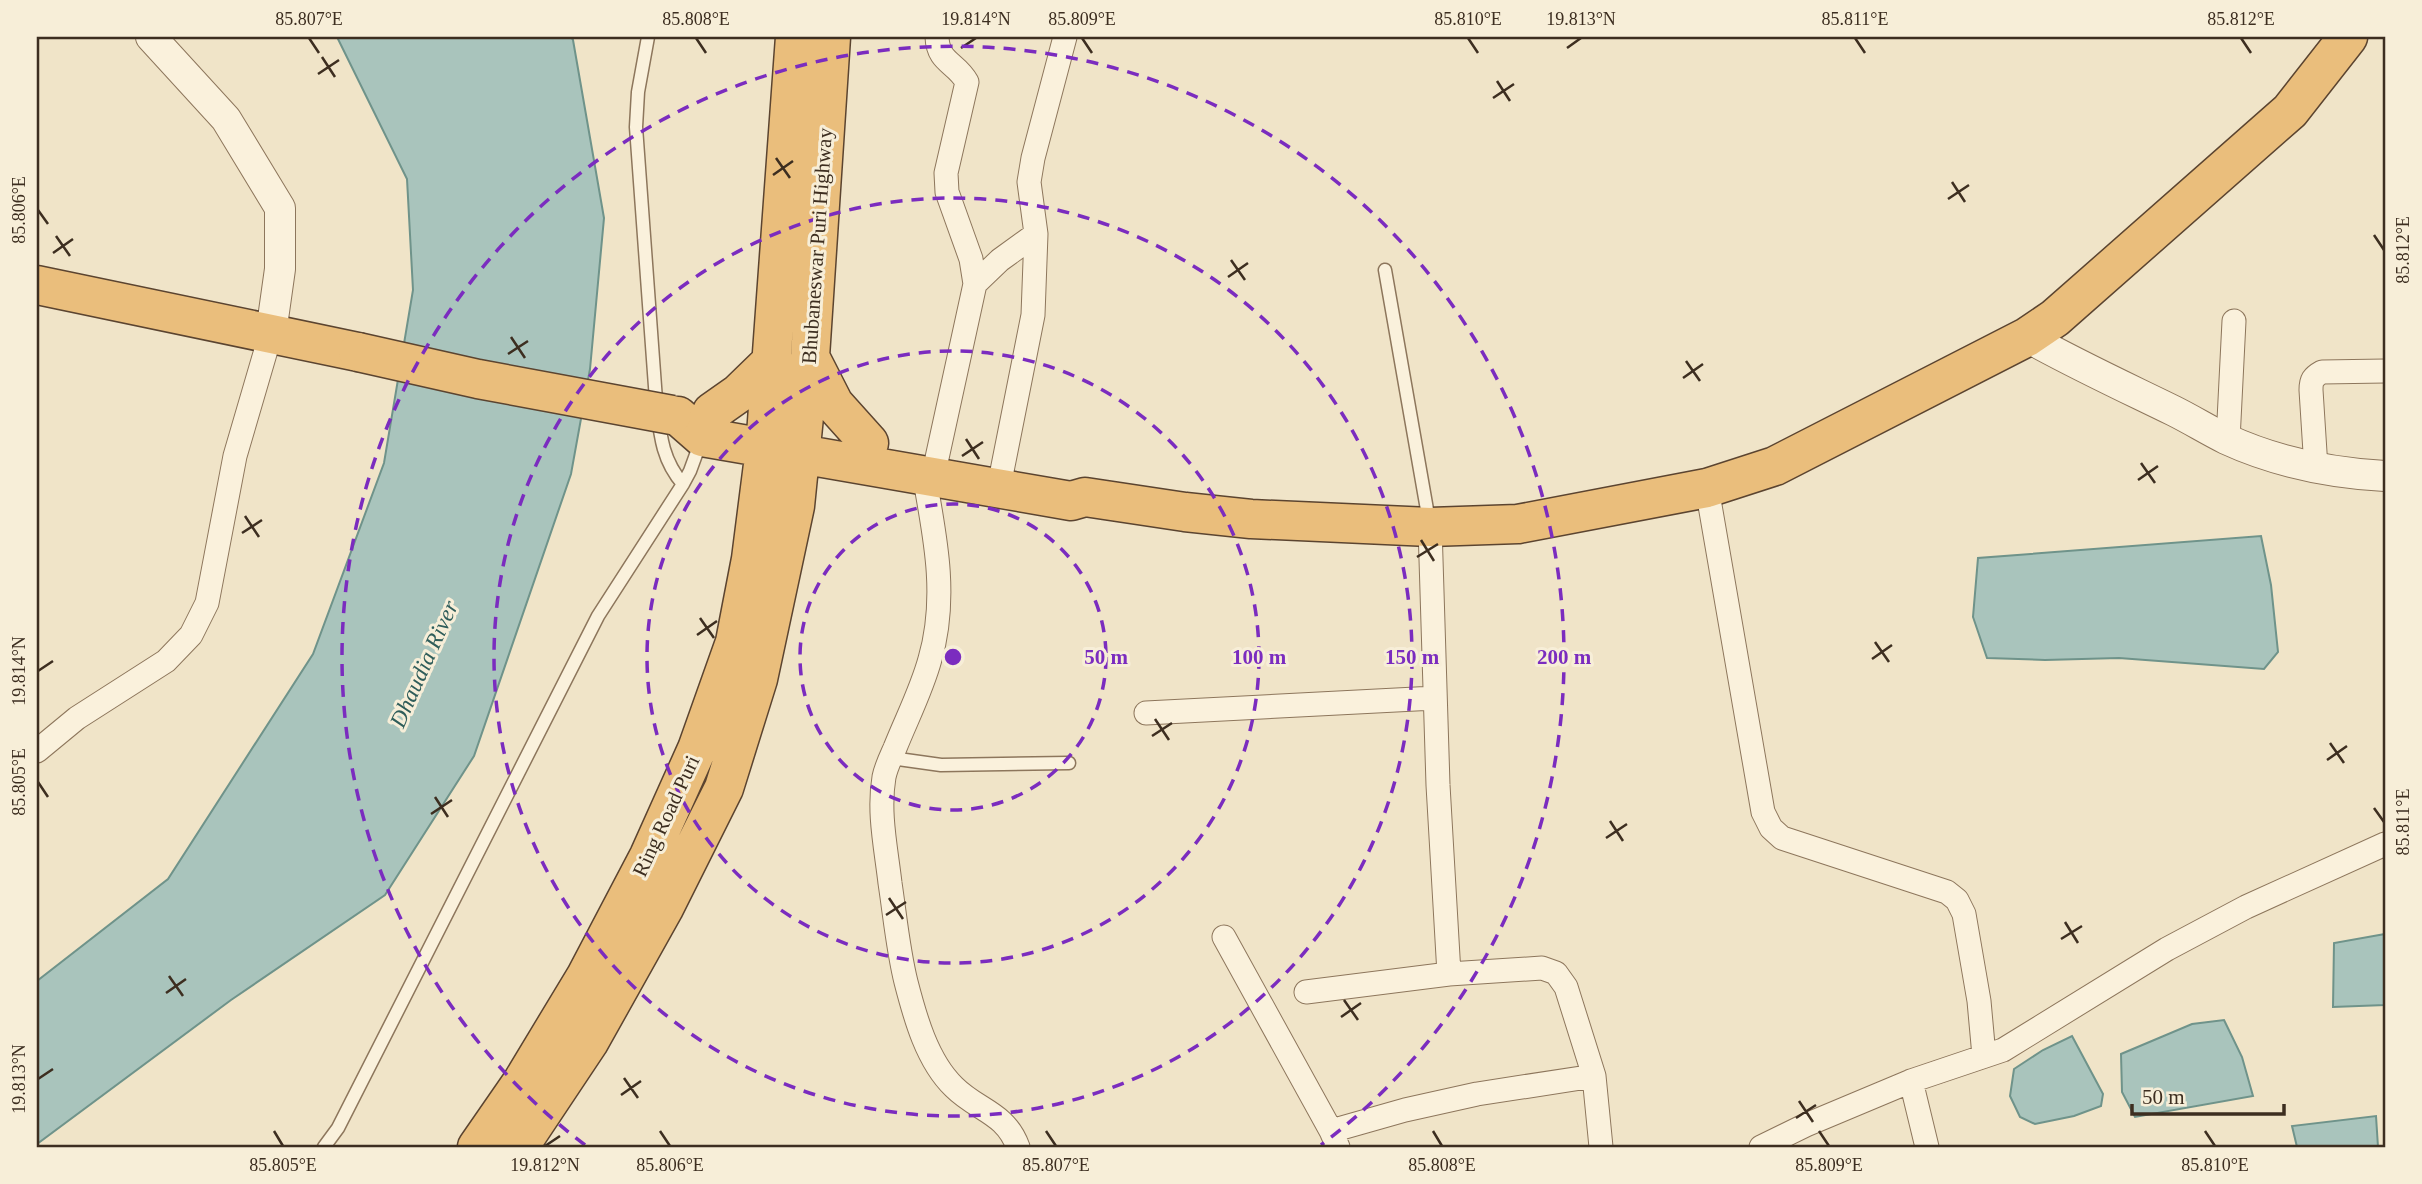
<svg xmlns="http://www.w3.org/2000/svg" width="2422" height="1184" viewBox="0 0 2422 1184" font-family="Georgia,serif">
<rect width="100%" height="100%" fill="#f0e4c8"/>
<!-- water -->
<path fill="#a9c4bc" stroke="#6f938a" stroke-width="2" d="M337,37H571L573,40L604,218L590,369L571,474L474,756L385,895L231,1000L37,1144V981L168,879L313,654L384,463L413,290L407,179Z
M2261,536L2271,585L2278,652L2264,669L2119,658L2045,660L1987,658L1973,617L1978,558Z
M2385,934V1005L2333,1007L2334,943Z
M2224,1020L2242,1057L2253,1096L2135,1117L2122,1092L2121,1054L2192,1024Z
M2072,1036L2103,1094L2101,1106L2074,1116L2035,1124L2020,1117L2010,1096L2014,1069L2043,1050Z
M2376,1116L2378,1147H2297L2292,1126Z"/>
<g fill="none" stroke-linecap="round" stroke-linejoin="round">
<defs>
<path id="service" d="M648,37L638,92L636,127L656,400C660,432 661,459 683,484
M1385,270L1429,521
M891,758L941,765L1069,763
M324,1147L338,1128L598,616L683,484L690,471L701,441"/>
<path id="minor" d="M937,37C938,63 956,62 967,82L946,173L947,192L971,259L975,284L937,458
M975,284L1000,260L1036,234
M2228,440L2234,321
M2316,468L2311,390C2311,380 2313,377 2322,372L2385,371
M1002,471L1033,315L1036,234L1029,182L1033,158L1065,37
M924,475C935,536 948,597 930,659C922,689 907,718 895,748C891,757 886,767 884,777C878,812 886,848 890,883C895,916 898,950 906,982C915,1017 927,1061 954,1087C978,1111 1005,1112 1018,1147
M1707,488L1763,812L1771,828L1782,838L1947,892L1957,900L1964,914L1979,1001L1984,1056
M1430,527L1438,785L1449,974
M1146,713L1435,698
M37,751L77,718L166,661L191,635L207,603L235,456L271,333
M1224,937L1331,1131L1338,1147
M1306,992L1449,974L1542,968L1556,973L1566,987L1594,1076L1601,1147
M1911,1081L1927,1147
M1331,1131L1405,1110L1477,1094L1594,1076
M1761,1147L1806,1125L1911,1081L2003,1050L2167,949L2246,907L2385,844"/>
<path id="tertiary" d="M151,37L226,119L280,208V269L271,333
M2027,337C2075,364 2125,387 2174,411C2192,420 2208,430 2226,439C2276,462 2331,473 2385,476"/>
<path id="trunk" d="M37,285L358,352
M810,357L834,404L869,443
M712,412L739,393L773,360
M678,416L702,437L1071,501L1085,497L1185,512L1251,519L1430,527L1518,524L1707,488L1775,466L2027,337L2055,318L2290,111L2348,37
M477,1147L522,1082L586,976L649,856L697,749L735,642L751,559L765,449L795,37
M519,1147L589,1042L664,908L724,788L758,679L795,506L810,357L831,37"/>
</defs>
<!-- service casing -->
<use href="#service" stroke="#8d765c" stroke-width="15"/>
<!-- minor casing -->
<use href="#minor" stroke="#8d765c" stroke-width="25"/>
<!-- tertiary casing -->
<use href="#tertiary" stroke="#8d765c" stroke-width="32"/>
<!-- trunk casing -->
<use href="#trunk" stroke="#5b4430" stroke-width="41"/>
<!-- service -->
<use href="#service" stroke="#faf1dc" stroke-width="12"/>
<!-- minor -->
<use href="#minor" stroke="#faf1dc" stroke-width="23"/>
<!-- tertiary -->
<use href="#tertiary" stroke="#faf1dc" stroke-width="30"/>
<!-- trunk -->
<use href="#trunk" stroke="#eabe7c" stroke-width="38"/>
<defs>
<path id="trunk-bridge" d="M358,352L478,379L672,415"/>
</defs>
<!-- trunk-bridge casing -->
<use href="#trunk-bridge" stroke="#5b4430" stroke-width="41" stroke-linecap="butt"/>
<!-- trunk-bridge -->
<use href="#trunk-bridge" stroke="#eabe7c" stroke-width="38"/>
</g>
<!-- ticks -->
<path fill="none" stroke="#3d2e20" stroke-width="2.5" d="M309,38L319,53M696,38L706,53M1082,38L1092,53M1468,38L1478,53M1855,38L1865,53M2241,38L2251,53M961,48L976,38M1567,48L1581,38M322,57L335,77M318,74L339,60M1497,81L1510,101M1493,98L1514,84M776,158L790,178M773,175L793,161M1952,182L1965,202M1948,199L1969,185M38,210L48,224M2374,235L2384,250M56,236L70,256M53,253L73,239M1231,260L1245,280M1228,277L1248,263M511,337L525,358M508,354L528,341M1686,361L1700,381M1683,378L1703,364M966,439L979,459M962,456L983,442M2141,463L2155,483M2138,480L2158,466M245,516L259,537M242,533L262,520M1421,540L1434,561M1417,557L1438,544M700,618L714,638M697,635L717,621M1875,642L1889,662M1872,659L1892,645M38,671L53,661M1155,719L1169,740M1152,736L1172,723M2330,743L2344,763M2327,760L2347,746M38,782L48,797M435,797L448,817M2374,808L2384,822M431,814L452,800M1610,821L1623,841M1606,838L1627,824M889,898L903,919M886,915L906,902M2065,922L2078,943M2061,939L2082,926M169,976L183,996M166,993L186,979M1344,1000L1358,1020M1341,1017L1361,1003M624,1078L638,1098M38,1079L53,1069M621,1095L641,1081M1799,1101L1813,1122M1796,1118L1816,1105M274,1131L283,1146M660,1131L670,1146M1046,1131L1056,1146M1433,1131L1442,1146M1819,1131L1829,1146M2205,1131L2215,1146M545,1146L560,1136"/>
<!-- distance rings -->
<g fill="none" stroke="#7b2cbf" stroke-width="3.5" stroke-dasharray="12 9">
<circle cx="953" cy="657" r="153"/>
<circle cx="953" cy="657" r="306"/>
<circle cx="953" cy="657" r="459"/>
<path d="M585 1145A611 611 0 1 1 1321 1145"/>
</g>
<g text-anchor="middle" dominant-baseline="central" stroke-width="6" stroke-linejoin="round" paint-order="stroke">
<!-- street labels -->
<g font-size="21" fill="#3d2e20" stroke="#f7eed8">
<text transform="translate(817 246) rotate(-86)">Bhubaneswar Puri Highway</text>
<text transform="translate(666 816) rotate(-65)">Ring Road Puri</text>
</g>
<!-- water labels -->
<g font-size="23" font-style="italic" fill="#2f5d5a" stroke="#f7eed8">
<text transform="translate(424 664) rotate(-66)">Dhaudia River</text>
</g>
</g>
<circle cx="953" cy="657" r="10" fill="#7b2cbf" stroke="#f7eed8" stroke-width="3.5"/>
<g font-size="21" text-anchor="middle" font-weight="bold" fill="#7b2cbf" stroke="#f7eed8" stroke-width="6" stroke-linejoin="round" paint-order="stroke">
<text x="1106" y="664">50 m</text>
<text x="1259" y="664">100 m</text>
<text x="1412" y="664">150 m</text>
<text x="1564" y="664">200 m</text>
</g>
<!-- border -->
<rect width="2422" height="1184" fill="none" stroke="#f7eed8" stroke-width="77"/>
<!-- scale -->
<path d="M2132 1104v10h152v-10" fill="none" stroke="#3d2e20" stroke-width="3.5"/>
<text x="2142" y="1104" font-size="21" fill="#3d2e20" stroke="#f7eed8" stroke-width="5" paint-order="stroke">50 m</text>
<rect x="38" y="38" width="2346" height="1108" fill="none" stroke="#3d2e20" stroke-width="2.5"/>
<g font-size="18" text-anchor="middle" fill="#3d2e20">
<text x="309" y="25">85.807°E</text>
<text x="696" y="25">85.808°E</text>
<text x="976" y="25">19.814°N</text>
<text x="1082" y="25">85.809°E</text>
<text x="1468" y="25">85.810°E</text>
<text x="1581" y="25">19.813°N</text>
<text x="1855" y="25">85.811°E</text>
<text x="2241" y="25">85.812°E</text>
<text transform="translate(19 210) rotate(-90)" y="6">85.806°E</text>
<text transform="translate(2403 250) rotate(-90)" y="6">85.812°E</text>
<text transform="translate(19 671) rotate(-90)" y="6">19.814°N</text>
<text transform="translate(19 782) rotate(-90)" y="6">85.805°E</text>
<text transform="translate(2403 822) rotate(-90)" y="6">85.811°E</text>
<text transform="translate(19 1079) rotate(-90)" y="6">19.813°N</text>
<text x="283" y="1171">85.805°E</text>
<text x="545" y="1171">19.812°N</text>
<text x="670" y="1171">85.806°E</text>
<text x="1056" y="1171">85.807°E</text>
<text x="1442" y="1171">85.808°E</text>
<text x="1829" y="1171">85.809°E</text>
<text x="2215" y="1171">85.810°E</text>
</g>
</svg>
